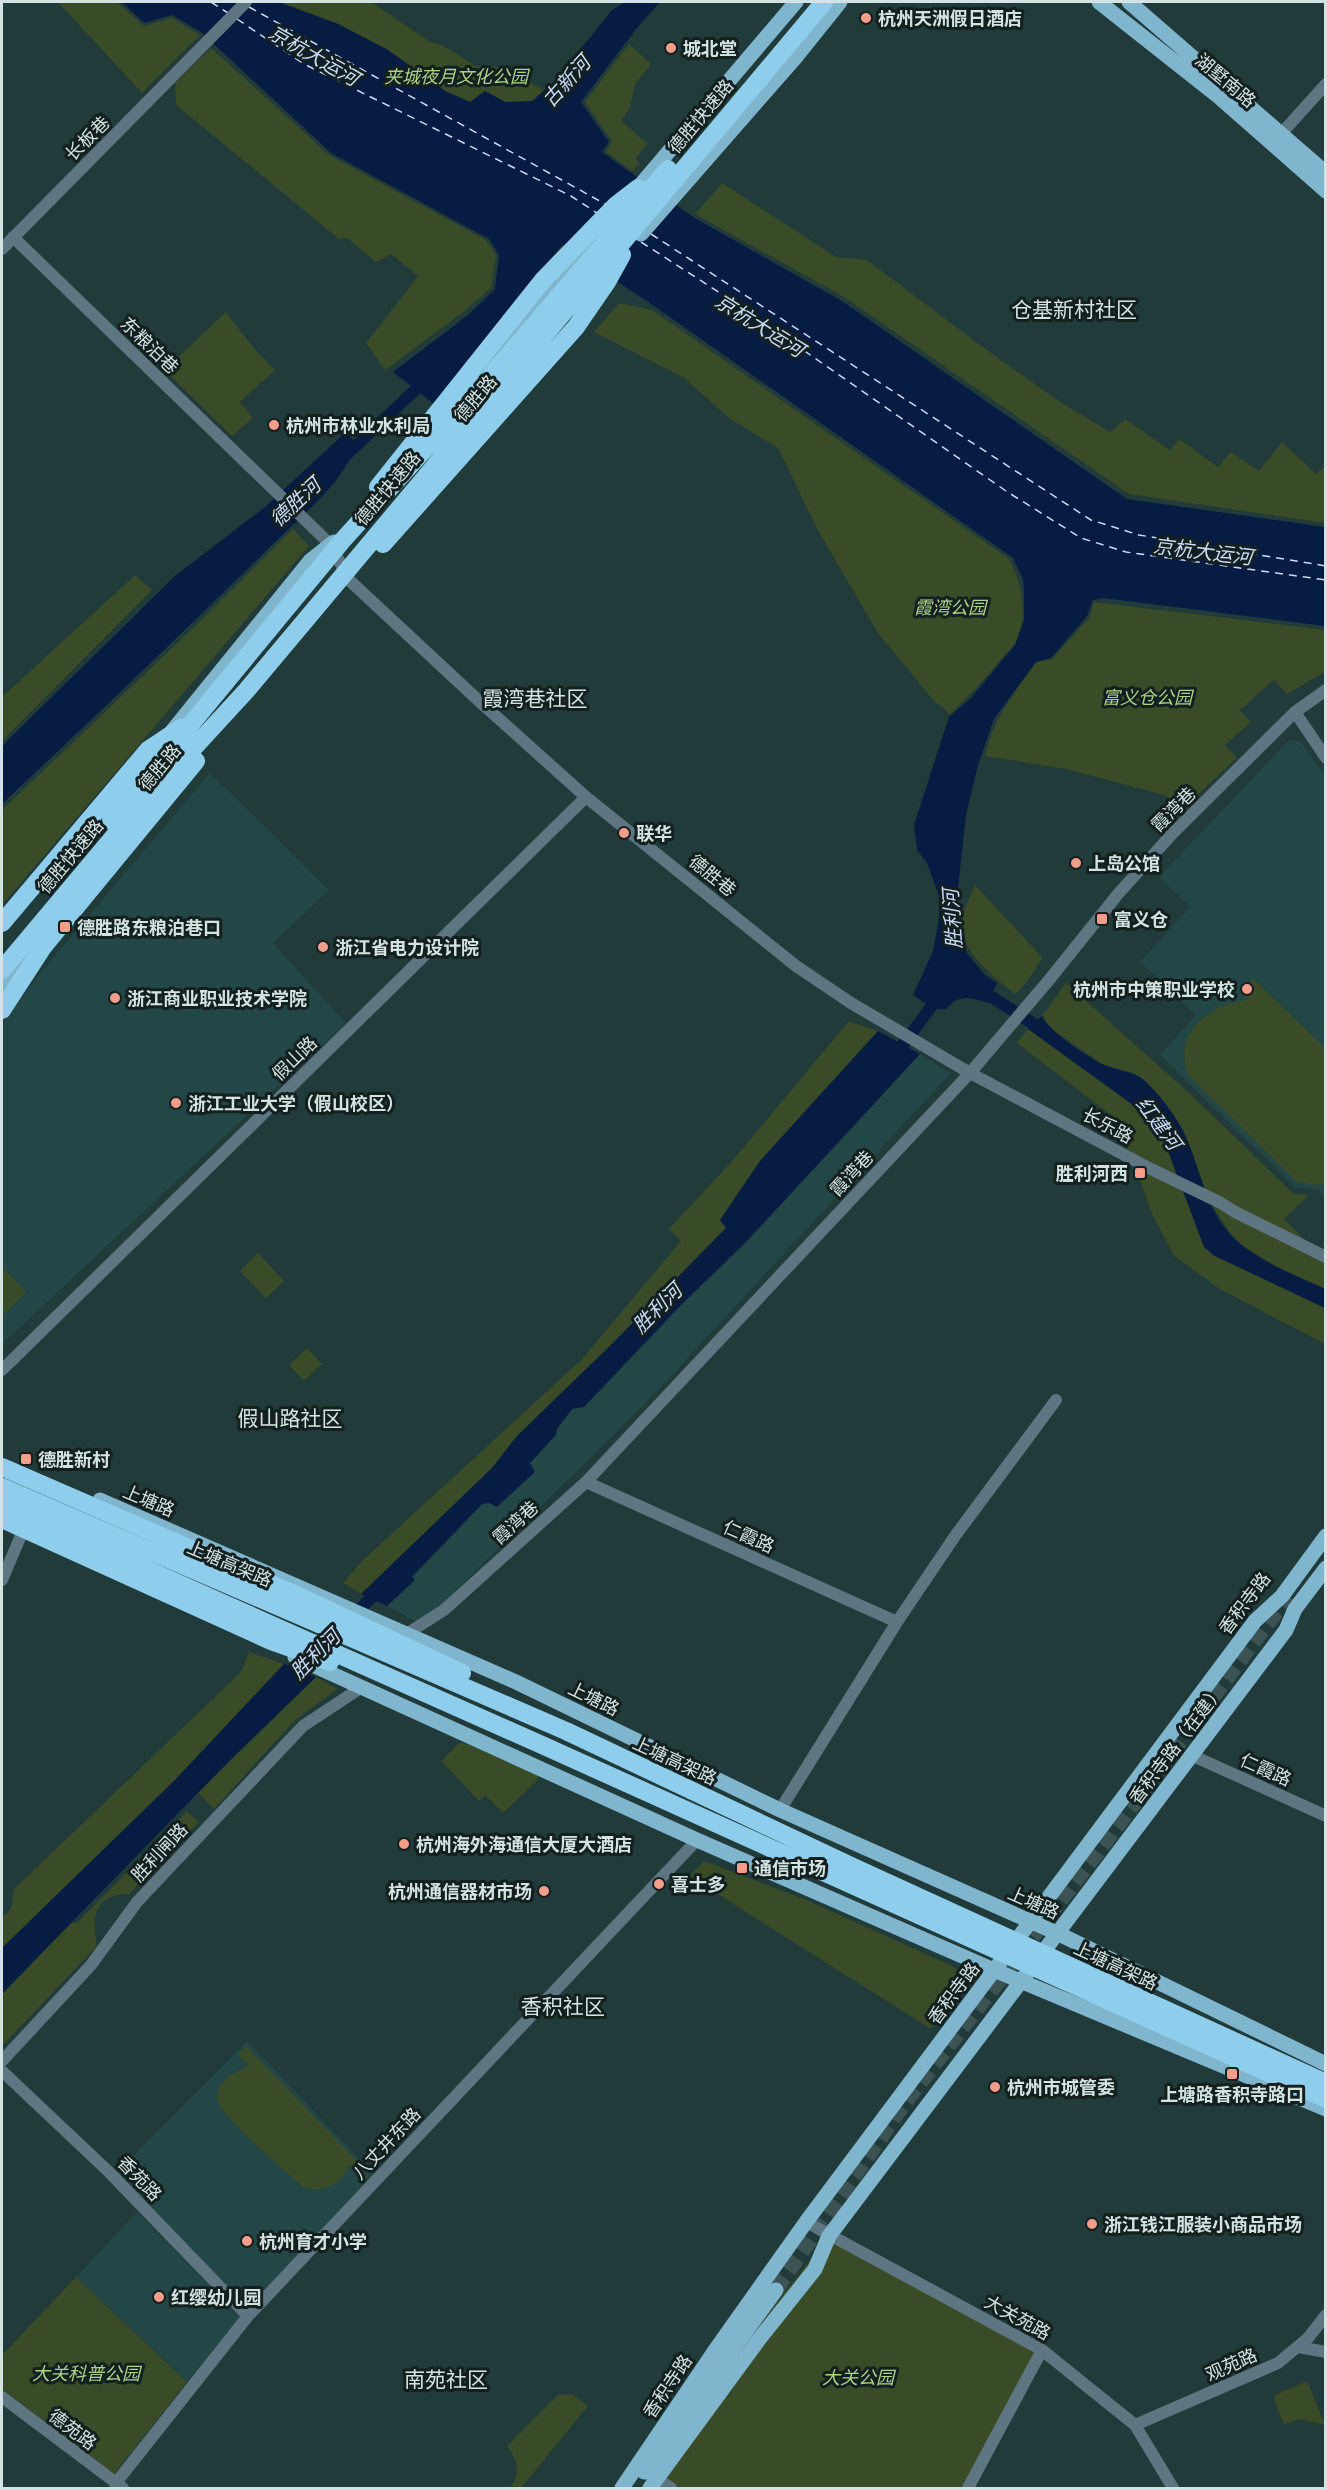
<svg xmlns="http://www.w3.org/2000/svg" width="1327" height="2490" viewBox="0 0 1327 2490" font-family="'Noto Serif','Noto Sans SC',serif">
<rect width="100%" height="100%" fill="#213a3a"/>
<!-- built -->
<path fill="#234646" d="M1289,740L1300,741L1325,775V1197L1318,1190L1295,1187L1160,1055L1196,1015L1140,962L1190,907L1159,877Z
M210,773L329,890L273,943L346,1023L2,1344V1025L41,972Z
M920,1054L951,1073L645,1404L434,1612L415,1621L387,1606L414,1580L411,1577L482,1504L489,1503L530,1463L572,1409L745,1243Z
M247,2041L374,2174L248,2308L116,2173Z
M137,2212L240,2317L187,2382L76,2277Z"/>
<!-- green -->
<path fill="#394b27" d="M58,2H117L144,26L172,18L200,35L142,93Z
M279,2H371L430,42L442,45L476,66L501,67L544,90L532,102H505L485,91L470,102L445,91L388,50L338,24Z
M629,44L651,64L635,84L630,108L621,120L646,143L649,142L636,158L639,164L632,171L606,152L612,141L585,102Z
M211,48L329,155L486,240L496,255L491,288L465,311L385,370L366,343L418,276L391,254L376,262L347,238L339,239L176,105L175,83Z
M722,183L836,257L867,260L988,351L1059,401L1110,432L1125,419L1170,450L1179,439L1218,467L1231,452L1259,471L1282,442L1316,474L1325,466V523L1129,494L844,297L695,214Z
M619,303L652,310L1009,559C1022,584 1029,615 1016,641C1013,647 1006,654 1001,659C985,679 968,697 950,714L934,701L878,633L817,529L778,448L729,418L684,378L594,332Z
M226,312L251,345L275,370L240,402L253,418L232,436L164,370Z
M293,529L309,546L2,905V810L192,629Z
M135,575L152,590L2,741V697Z
M1094,602L1325,630V672L1287,694L1274,680L1240,710L1251,722L1225,745L1237,758L1185,807L1164,795L1066,769L985,756C994,717 1013,695 1036,662L1052,659L1090,617Z
M975,885L1043,958C1033,971 1028,984 1015,994C994,977 963,955 962,925C962,912 970,897 975,885Z
M1253,978L1325,1048V1184L1315,1185L1297,1182L1188,1075L1185,1066L1184,1049L1188,1036L1198,1022L1219,1007L1248,999L1239,991Z
M1066,983L1187,1091L1294,1194L1309,1195L1284,1219L1317,1252L1325,1256V1289L1273,1265L1243,1246L1230,1233L1210,1202L1183,1130L1142,1078L1102,1064L1047,1026L1042,1016Z
M849,1021L878,1031L760,1161L720,1220L726,1228L614,1342L517,1436L492,1468L361,1594L343,1583L361,1562L582,1359L681,1241L669,1229L733,1160Z
M1028,1029L1140,1110L1160,1130L1213,1255L1325,1308V1344L1220,1289L1174,1256L1152,1214L1132,1158L1112,1116L1017,1043Z
M258,1253L284,1281L266,1298L240,1271Z
M2,1267L26,1292L2,1316Z
M307,1348L322,1364L304,1381L289,1365Z
M249,1652L284,1664L175,1780L2,1948V1917L11,1909L14,1889L241,1672Z
M316,1677L338,1689L295,1720L214,1809L198,1793Z
M459,1743L468,1744L537,1774L538,1780L503,1813L485,1795L479,1801L441,1761Z
M187,1811L199,1822L129,1894C93,1895 92,1916 97,1946L2,2046V1994L72,1921L76,1924Z
M704,1861L809,1901L950,1965L968,1976L931,2029L689,1876Z
M246,2046L367,2171L360,2178L348,2166C343,2185 321,2194 303,2187C287,2172 217,2115 217,2097C218,2080 235,2072 249,2066L238,2054Z
M829,2236L1042,2350L968,2488H661L640,2477Z
M76,2277L187,2382L114,2474L2,2389V2355Z
M1307,2381L1325,2425L1299,2419L1284,2424L1275,2403V2395Z
M572,2394L588,2406L521,2488H510C521,2473 518,2461 507,2446L558,2395Z"/>
<!-- water -->
<path fill="#071c42" d="M122,2H279L338,24L388,50L445,91L470,102L485,91L505,102L532,101L554,82L612,10L625,2H660L636,29L581,102L609,142L602,152L693,217L842,301L1127,499L1325,527V626L1103,598L1093,600L1087,616L1051,658L1036,662L994,719L978,765L966,815L955,916L967,953L985,975L997,983L988,1003C970,997 959,994 946,1009H934L913,995L933,951L939,919V896L927,863L917,850L914,825L949,717L971,698L1015,645L1024,620V593L1023,579L1013,558L654,306L562,245L434,404L393,372L468,315L495,289L499,255L489,239L331,153L201,32L172,15L144,23Z
M346,432L356,444C345,483 294,522 266,551C179,637 90,721 2,804V746L176,575L265,507Z
M1042,1016C1051,1033 1085,1055 1102,1064C1115,1070 1134,1071 1144,1080C1159,1094 1174,1113 1183,1131C1200,1164 1204,1207 1231,1235C1256,1261 1293,1274 1325,1289V1308L1213,1255L1204,1247L1160,1130L1140,1110L1028,1029Z
M878,1031L920,1054L745,1243L682,1304L584,1407L572,1409L557,1429L556,1435L530,1463L535,1472L497,1507L489,1503L482,1504L412,1577L415,1580L387,1606L361,1594L492,1468L517,1436L614,1342L726,1228L720,1220L760,1161Z
M284,1664L316,1677L232,1758L2,1994V1948L175,1780Z"/>
<g fill="none" stroke-linecap="round" stroke-linejoin="round">
<!-- canal -->
<path stroke="#071c42" stroke-width="12" d="M344,457L428,378
M978,988L1046,1032
M894,1057L939,996
M289,1681L380,1589"/>
<!-- ferry -->
<path stroke="#cadbf7" stroke-width="1.5" stroke-dasharray="8 6" stroke-linecap="butt" d="M211,2L228,13
M249,7L607,205
M237,19L304,64L571,196L597,213
M651,234L1091,520L1139,535L1326,566
M641,242L734,302L1006,491L1081,538L1126,552L1326,580"/>
<!-- major-tunnel -->
<path stroke="#3c5353" stroke-width="15" stroke-dasharray="15 8" stroke-linecap="butt" d="M776,2290L904,2104L1098,1852L1288,1596"/>
<!-- minor -->
<path stroke="#5d7682" stroke-width="12" d="M1281,134L1326,84
M13,237L331,545L349,580L479,701L586,797L796,966L851,1003L970,1073L1149,1168L1221,1203L1235,1212L1326,1257
M2,249L246,2
M1295,712L1326,758
M2,1370L586,797
M586,1482L897,1622
M2,1580L22,1533
M408,1633L444,1610L586,1482L970,1073L1049,980L1118,894L1172,834L1295,712L1326,690
M1191,1755L1326,1816
M780,1810L897,1622L955,1536L1056,1400
M2,2061L91,1965L137,1902L303,1726L362,1687
M2,2071L109,2172L248,2316
M806,2222L1042,2350L1135,2425L1173,2488
M1298,2347L1326,2352
M2,2397L123,2488
M1135,2425L1278,2363L1308,2338L1326,2315
M657,2479L671,2488
M115,2484L248,2316L697,1840
M968,2488L1042,2350"/>
<!-- major -->
<path stroke="#80b5ce" stroke-width="15" d="M1099,2L1218,96L1326,191
M1129,2L1326,173
M631,196L796,2
M641,234L795,58L840,2
M472,384L602,230
M169,735L310,561L334,542
M2,985L42,937
M100,1500L516,1682L780,1810L1059,1934L1326,2064
M295,1657L697,1840L994,1970L1326,2109
M644,2472L776,2290
M622,2488L716,2349L806,2222L1255,1621L1282,1596L1326,1536
M650,2488L760,2338L815,2269L829,2236L1286,1630L1295,1609L1326,1568"/>
<!-- highway -->
<path stroke="#8eceec" stroke-width="18" d="M378,487L543,280L616,205L638,188
M383,544L576,327L607,282L622,255
M111,821L342,541L475,394L668,169
M2,923L148,750L181,728
M2,970L131,816L246,691L824,2
M2,1010L43,947L196,761
M2,1467L292,1593L462,1673
M2,1487L566,1731L853,1867L1326,2083
M2,1505L542,1745L1326,2099
M2,1519L271,1641L330,1662"/>
</g>
<!-- markers -->
<g fill="#f49d8b" stroke="#141f1f" stroke-width="2">
<circle cx="866" cy="18" r="6"/>
<circle cx="671" cy="48" r="6"/>
<circle cx="274" cy="425" r="6"/>
<circle cx="624" cy="833" r="6"/>
<circle cx="1076" cy="863" r="6"/>
<rect x="1096" y="913" width="12" height="12" rx="3"/>
<rect x="59" y="921" width="12" height="12" rx="3"/>
<circle cx="323" cy="947" r="6"/>
<circle cx="1247" cy="989" r="6"/>
<circle cx="115" cy="998" r="6"/>
<circle cx="176" cy="1103" r="6"/>
<rect x="1134" y="1167" width="12" height="12" rx="3"/>
<rect x="20" y="1453" width="12" height="12" rx="3"/>
<circle cx="404" cy="1844" r="6"/>
<rect x="736" y="1862" width="12" height="12" rx="3"/>
<circle cx="659" cy="1884" r="6"/>
<circle cx="544" cy="1891" r="6"/>
<rect x="1226" y="2068" width="12" height="12" rx="3"/>
<circle cx="995" cy="2087" r="6"/>
<circle cx="1092" cy="2224" r="6"/>
<circle cx="247" cy="2241" r="6"/>
<circle cx="159" cy="2297" r="6"/>
</g>
<g text-anchor="middle" dominant-baseline="central" stroke-width="6" stroke-linejoin="round" paint-order="stroke">
<!-- poi labels -->
<g font-size="18" font-weight="bold" fill="#d3e2e2" stroke="#141f1f" text-anchor="start">
<text x="878" y="18">杭州天洲假日酒店</text>
<text x="683" y="48">城北堂</text>
<text x="286" y="425">杭州市林业水利局</text>
<text x="636" y="833">联华</text>
<text x="1088" y="863">上岛公馆</text>
<text x="1114" y="919">富义仓</text>
<text x="77" y="927">德胜路东粮泊巷口</text>
<text x="335" y="947">浙江省电力设计院</text>
<text x="1235" y="989" text-anchor="end">杭州市中策职业学校</text>
<text x="127" y="998">浙江商业职业技术学院</text>
<text x="188" y="1103">浙江工业大学（假山校区）</text>
<text x="1128" y="1173" text-anchor="end">胜利河西</text>
<text x="38" y="1459">德胜新村</text>
<text x="416" y="1844">杭州海外海通信大厦大酒店</text>
<text x="754" y="1868">通信市场</text>
<text x="671" y="1884">喜士多</text>
<text x="532" y="1891" text-anchor="end">杭州通信器材市场</text>
<text x="1007" y="2087">杭州市城管委</text>
<text x="1232" y="2094" text-anchor="middle">上塘路香积寺路口</text>
<text x="1104" y="2224">浙江钱江服装小商品市场</text>
<text x="259" y="2241">杭州育才小学</text>
<text x="171" y="2297">红缨幼儿园</text>
</g>
<!-- park labels -->
<g font-size="18" font-style="italic" fill="#acd287" stroke="#141f1f">
<text x="456" y="76">夹城夜月文化公园</text>
<text x="950" y="607">霞湾公园</text>
<text x="1147" y="697">富义仓公园</text>
<text x="86" y="2373">大关科普公园</text>
<text x="858" y="2377">大关公园</text>
</g>
<!-- street labels -->
<g font-size="18" fill="#d3e2e2" stroke="#141f1f">
<text transform="translate(1226 80) rotate(40)">湖墅南路</text>
<text transform="translate(700 116) rotate(-50)">德胜快速路</text>
<text transform="translate(87 138) rotate(-45)">长板巷</text>
<text transform="translate(150 345) rotate(44)">东粮泊巷</text>
<text transform="translate(475 398) rotate(-50)">德胜路</text>
<text transform="translate(387 488) rotate(-50)">德胜快速路</text>
<text transform="translate(159 767) rotate(-50)">德胜路</text>
<text transform="translate(1173 809) rotate(-45)">霞湾巷</text>
<text transform="translate(70 856) rotate(-50)">德胜快速路</text>
<text transform="translate(713 875) rotate(39)">德胜巷</text>
<text transform="translate(294 1058) rotate(-44)">假山路</text>
<text transform="translate(1108 1125) rotate(28)">长乐路</text>
<text transform="translate(851 1173) rotate(-47)">霞湾巷</text>
<text transform="translate(149 1500) rotate(23)">上塘路</text>
<text transform="translate(515 1522) rotate(-42)">霞湾巷</text>
<text transform="translate(749 1536) rotate(24)">仁霞路</text>
<text transform="translate(230 1563) rotate(23)">上塘高架路</text>
<text transform="translate(1244 1603) rotate(-53)">香积寺路</text>
<text transform="translate(594 1698) rotate(26)">上塘路</text>
<text transform="translate(1176 1744) rotate(-53)">香积寺路（在建）</text>
<text transform="translate(675 1760) rotate(25)">上塘高架路</text>
<text transform="translate(1266 1769) rotate(24)">仁霞路</text>
<text transform="translate(159 1852) rotate(-47)">胜利闸路</text>
<text transform="translate(1034 1902) rotate(24)">上塘路</text>
<text transform="translate(1116 1965) rotate(25)">上塘高架路</text>
<text transform="translate(953 1993) rotate(-53)">香积寺路</text>
<text transform="translate(386 2143) rotate(-47)">八丈井东路</text>
<text transform="translate(140 2178) rotate(46)">香苑路</text>
<text transform="translate(1018 2317) rotate(29)">大关苑路</text>
<text transform="translate(1231 2364) rotate(-24)">观苑路</text>
<text transform="translate(667 2386) rotate(-56)">香积寺路</text>
<text transform="translate(73 2429) rotate(37)">德苑路</text>
</g>
<!-- water labels -->
<g font-size="20" font-style="italic" fill="#cadbf7" stroke="#141f1f">
<text transform="translate(314 55) rotate(30)">京杭大运河</text>
<text transform="translate(566 81) rotate(-48)">古新河</text>
<text transform="translate(760 325) rotate(32)">京杭大运河</text>
<text transform="translate(295 502) rotate(-43)">德胜河</text>
<text transform="translate(1203 551) rotate(7)">京杭大运河</text>
<text transform="translate(952 919) rotate(-94)">胜利河</text>
<text transform="translate(1159 1123) rotate(53)">红建河</text>
<text transform="translate(657 1308) rotate(-45)">胜利河</text>
<text transform="translate(315 1654) rotate(-45)">胜利河</text>
</g>
<!-- quarter labels -->
<g font-size="21" fill="#d3e2e2" stroke="#141f1f">
<text x="1074" y="309">仓基新村社区</text>
<text x="535" y="698">霞湾巷社区</text>
<text x="290" y="1418">假山路社区</text>
<text x="563" y="2006">香积社区</text>
<text x="446" y="2379">南苑社区</text>
</g>
</g>
<!-- border -->
<rect width="1327" height="2490" fill="none" stroke="#d3e2e2" stroke-width="6"/>
</svg>
